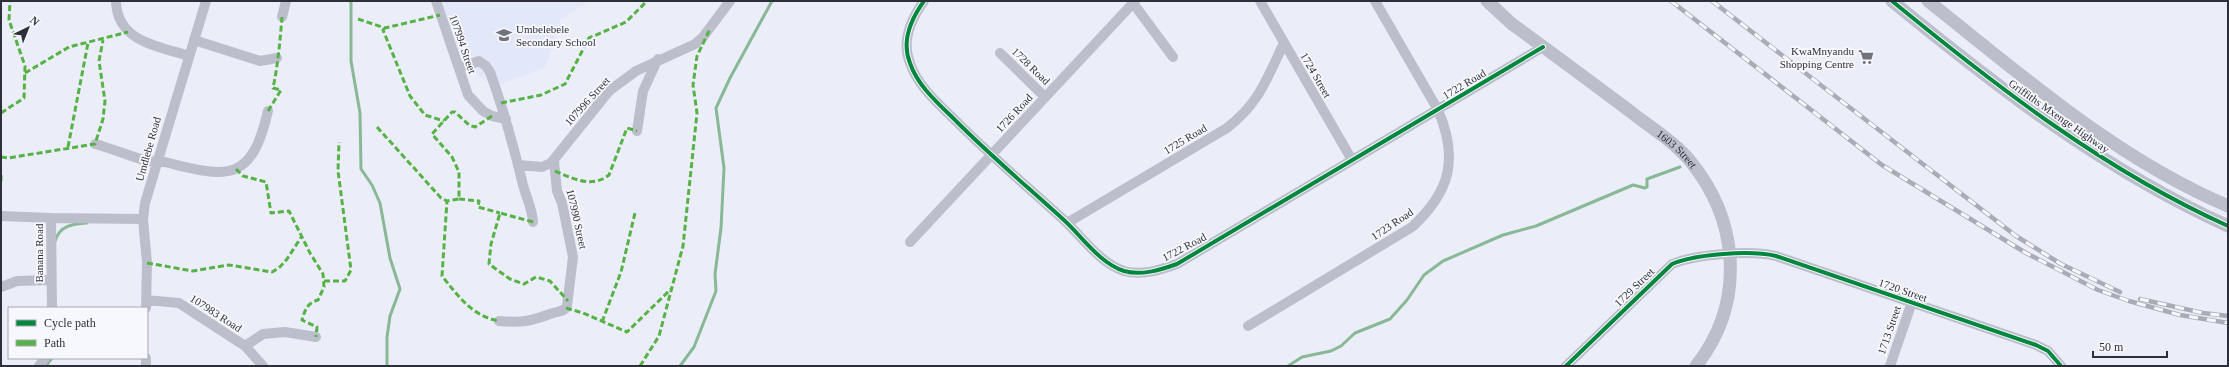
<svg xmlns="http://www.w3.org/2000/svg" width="2229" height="367" viewBox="0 0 2229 367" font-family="Georgia,serif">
<rect width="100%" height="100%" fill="#ebeef8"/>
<!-- built -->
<path fill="#e3e7fa" d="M440,1H589L561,19L545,68L495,86L466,68L457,51Z"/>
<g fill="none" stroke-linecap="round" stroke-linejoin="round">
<!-- stream -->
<path stroke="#88b895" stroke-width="3" d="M351,1V61L360,113L361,169L372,185L380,203L390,258L400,289L390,316L387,337V366
M55,241C60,225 73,224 87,223
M46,366L52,358
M680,366L694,347L716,291L715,274L721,228L724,168L716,108L730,78L772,1
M1288,366L1302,357L1331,351L1341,346L1355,333L1390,319L1407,300L1424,275L1443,261L1503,235L1536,226L1633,185L1645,188L1647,187V179L1680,167"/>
<!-- minor -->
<path stroke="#bcbfcb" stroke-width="10" d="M116,1C117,42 158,46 189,56
M436,1L468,95L483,111L492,116L506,119
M924,1C911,19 901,41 910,63C918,87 940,105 957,122C992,157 1030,189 1066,222C1083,238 1100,263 1124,271C1141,276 1160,270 1177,264L1543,47
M1260,1L1352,160
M1133,3L1173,57
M282,17L286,1
M194,40L260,61L277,58
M1000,53L1045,97
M459,68L479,61L486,66L490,72C503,108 513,144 522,181C525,195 532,207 533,222
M637,131L643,91L658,59
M95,144C113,149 130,156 147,161C154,162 162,161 169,163C230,179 252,180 268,111
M519,165L542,167L551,163L609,91L636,71L695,44L703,37L730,1
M1,216L51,218
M1067,223L1227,128C1260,102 1266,80 1284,43
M910,242L1135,1
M1,287L17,281L51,280
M146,300L179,303L245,346L263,366
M52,308L51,218L143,219
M146,308L147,263L143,219L145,203L206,1
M499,321C524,323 531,321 553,313C559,311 564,312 567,306L573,257L562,203L557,191L554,161
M1248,326L1412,227C1450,192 1459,159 1438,110L1375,1
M245,346L263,334L285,332L316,337
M146,358V366
M39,366L45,358
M1566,366L1672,264C1696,254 1750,250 1776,256L2036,345L2048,351L2061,366
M1890,366L1912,302"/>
<!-- tertiary -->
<g stroke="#bcbfcb" stroke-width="13">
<path id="s1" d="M1487,1L1512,24C1552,53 1591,82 1631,112C1651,128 1675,142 1691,162C1740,223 1745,304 1696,366"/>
<path d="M1892,1C1997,87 2104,170 2228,226"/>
<path d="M1928,1C2023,76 2115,158 2228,206"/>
</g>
<defs>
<path id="rail" d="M1671,1L1882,165L2026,253L2098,290L2129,301L2180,315L2228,323
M1712,1L2016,236L2061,264L2120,292
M2140,299L2203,313L2228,316"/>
</defs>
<!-- rail casing -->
<use href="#rail" stroke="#aaacb5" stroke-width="4.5"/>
<!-- rail -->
<use href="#rail" stroke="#f7f8fd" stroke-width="3" stroke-dasharray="9" stroke-linecap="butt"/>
<!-- quiet -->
<path stroke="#56b246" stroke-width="3" stroke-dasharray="6 3" stroke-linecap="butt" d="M358,19L385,28L440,15
M385,28L383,30L410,96L425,115L444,121
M25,73L69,47L128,32
M501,103L541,95L565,84L589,38L626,22L647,1
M268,111L281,90L273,88C278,65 280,41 282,17
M1,113L24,98L25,66L9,20L10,1
M492,116L475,127L469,125L455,112H452L432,134L452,157L459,172V199L447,201L442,276C459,297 472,316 499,321
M377,127L441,198L447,201
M68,147L88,43
M1,157L8,158L95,144L103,119L105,101L99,61L103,40
M236,169L243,176L266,182L271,213L289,211L310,253L323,274L324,287L318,300C307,303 305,310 302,320L317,327L316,337
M555,171C572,178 591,189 609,175L627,128L637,131
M1,175V182
M459,199L479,201L478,207L500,213
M533,222L500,213L491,244L489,264L510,279L524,284L536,277L550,281L568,301
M147,263L193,271L229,265L272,272L279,268L287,259L302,236
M324,281H345L351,270L338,171L339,142
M566,308L583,313L627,332L671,289
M602,322L621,272L635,213
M640,366L659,336L683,246L697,113L693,85L697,56L710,29"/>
<defs>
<path id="cycleway" d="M924,1C911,19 901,41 910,63C918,87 940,105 957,122C992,157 1030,189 1066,222C1083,238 1100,263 1124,271C1141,276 1160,270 1177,264L1543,47
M1892,1C1997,87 2104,170 2228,226
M1566,366L1672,264C1696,254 1750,250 1776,256L2036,345L2048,351L2061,366"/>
</defs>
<!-- cycleway casing -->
<use href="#cycleway" stroke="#f7f8fd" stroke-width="6"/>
<!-- cycleway -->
<use href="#cycleway" stroke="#00873e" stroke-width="4"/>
</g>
<!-- icons -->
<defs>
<symbol id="school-bare" viewBox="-9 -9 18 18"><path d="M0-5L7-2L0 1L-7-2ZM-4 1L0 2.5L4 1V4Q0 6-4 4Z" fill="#70727c" stroke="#f7f8fd" stroke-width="2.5" paint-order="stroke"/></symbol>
<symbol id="supermarket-bare" viewBox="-9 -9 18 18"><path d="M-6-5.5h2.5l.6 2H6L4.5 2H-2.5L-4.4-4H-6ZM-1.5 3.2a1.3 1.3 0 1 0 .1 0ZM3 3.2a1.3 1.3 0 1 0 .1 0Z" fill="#70727c" stroke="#f7f8fd" stroke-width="2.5" paint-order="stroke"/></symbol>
</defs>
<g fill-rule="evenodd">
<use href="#school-bare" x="493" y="24" width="22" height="22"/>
<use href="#supermarket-bare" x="1855" y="46" width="22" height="22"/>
</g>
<g text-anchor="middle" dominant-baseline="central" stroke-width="3.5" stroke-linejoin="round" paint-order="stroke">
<!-- poi labels -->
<g font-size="11" fill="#2e3039" stroke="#f7f8fd" text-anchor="start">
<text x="516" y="29">Umbelebele<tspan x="516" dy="13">Secondary School</tspan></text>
<text x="1854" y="51" text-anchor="end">KwaMnyandu<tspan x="1854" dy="13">Shopping Centre</tspan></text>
</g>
<!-- street labels -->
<g font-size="11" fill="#2e3039" stroke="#f7f8fd">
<text transform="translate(463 44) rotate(71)">107994 Street</text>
<text transform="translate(1031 66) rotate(44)">1728 Road</text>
<text transform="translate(1316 75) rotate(60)">1724 Street</text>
<text transform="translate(1464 84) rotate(-31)">1722 Road</text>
<text transform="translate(587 101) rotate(-48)">107996 Street</text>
<text transform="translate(1014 113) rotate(-47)">1726 Road</text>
<text transform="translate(2059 116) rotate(35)">Griffiths Mxenge Highway</text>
<text transform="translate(1185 139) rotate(-31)">1725 Road</text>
<text transform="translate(148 149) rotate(-74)">Umdlebe Road</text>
<text stroke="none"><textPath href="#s1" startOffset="241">1603 Street</textPath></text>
<text transform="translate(577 219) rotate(77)">107990 Street</text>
<text transform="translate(1392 224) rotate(-34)">1723 Road</text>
<text transform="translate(1184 247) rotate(-28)">1722 Road</text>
<text transform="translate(39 253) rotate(-90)">Banana Road</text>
<text transform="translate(1634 287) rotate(-44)">1729 Street</text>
<text transform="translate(1903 290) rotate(19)">1720 Street</text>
<text transform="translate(216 313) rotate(33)">107983 Road</text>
<text transform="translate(1889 330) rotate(-71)">1713 Street</text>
</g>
</g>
<!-- border -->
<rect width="2229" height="367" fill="none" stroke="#2e3039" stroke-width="4"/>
<!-- legend -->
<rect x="8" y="307" width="140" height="52" fill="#f7f8fd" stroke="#a7a8af"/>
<rect x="16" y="320" width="20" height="6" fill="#00873e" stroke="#a7a8af"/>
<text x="44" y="327" font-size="12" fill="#2e3039">Cycle path</text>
<rect x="16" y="340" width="20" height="6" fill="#56b246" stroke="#a7a8af"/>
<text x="44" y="347" font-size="12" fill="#2e3039">Path</text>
<!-- north arrow -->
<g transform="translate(28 28) rotate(43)" stroke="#f7f8fd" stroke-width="3" paint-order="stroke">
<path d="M0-3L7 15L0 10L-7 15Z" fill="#2e3039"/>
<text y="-6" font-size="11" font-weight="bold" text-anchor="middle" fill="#2e3039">N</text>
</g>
<!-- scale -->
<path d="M2093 351v6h74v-6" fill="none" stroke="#2e3039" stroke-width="2"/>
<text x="2099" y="351" font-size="12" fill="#2e3039" stroke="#f7f8fd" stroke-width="3" paint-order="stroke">50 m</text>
</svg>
